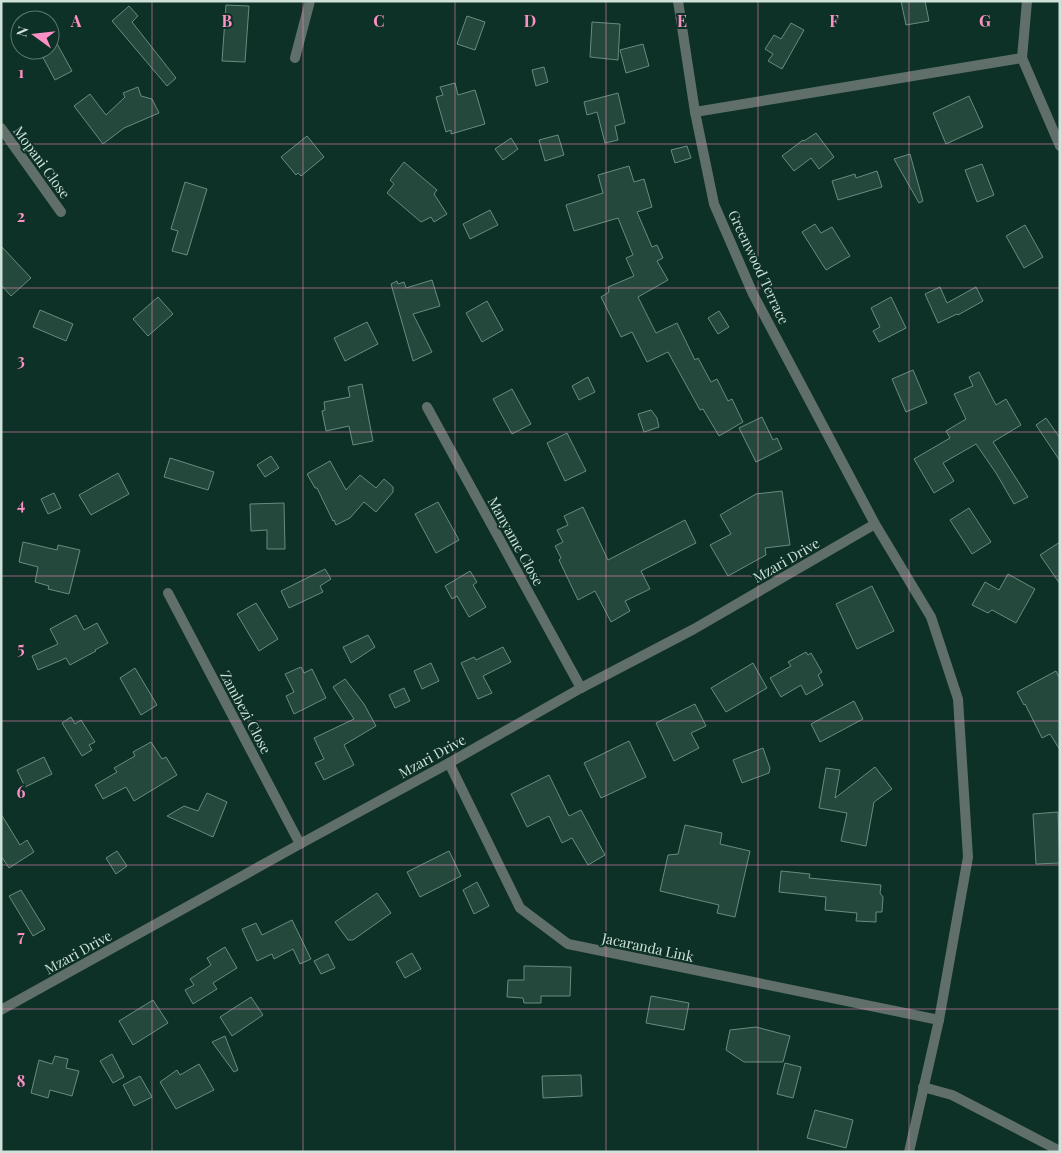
<svg xmlns="http://www.w3.org/2000/svg" width="1061" height="1153" viewBox="0 0 1061 1153" font-family="'Playfair Display',serif">
<rect width="100%" height="100%" fill="#0e3127"/>
<!-- building -->
<path fill="#25483d" stroke="#678c7f" d="M901,1H925L929,21L906,25Z
M226,5L249,6L245,62L222,61Z
M129,6L138,16L132,22L176,78L167,86L112,21Z
M467,16L485,22L475,50L457,44Z
M592,22L620,24L618,60L590,57Z
M791,23L804,30L782,69L768,61L773,54L765,49L774,35L781,39Z
M50,31L72,71L55,80L39,50H50Z
M643,44L649,66L626,73L620,50Z
M544,67L548,82L536,86L532,70Z
M455,83L458,95L475,90L485,124L451,134V130L446,132L436,97L443,95L440,87Z
M138,87L141,96L152,99L159,113L124,128L103,144L74,106L90,94L106,115L125,97L123,93Z
M618,93L625,123L615,126L618,140L605,143L597,112L587,115L584,102Z
M969,96L983,127L946,144L933,113Z
M816,133L834,157L819,169L811,158L794,171L782,156L803,140L804,141Z
M558,135L564,155L545,161L539,140Z
M307,136L324,157L301,176L298,173L296,175L281,157Z
M511,138L518,149L503,160L495,149Z
M687,146L691,158L675,163L671,150Z
M910,154L923,201L919,203L894,159Z
M404,162L437,190L434,194L447,214L434,222L431,217L421,222L387,193L394,184L390,180Z
M982,164L994,195L977,202L965,170Z
M629,166L634,182L644,179L652,207L637,212L652,247L657,245L663,258L657,261L668,280L638,297L656,333L677,323L695,360L698,358L711,382L717,379L728,401L732,399L743,422L719,436L703,409L700,410L668,352L647,362L632,332L621,337L601,297L609,292L608,287L634,276L626,258L633,255L618,218L574,231L566,205L603,193L598,175Z
M877,171L882,187L838,200L832,181L855,174L856,178Z
M185,182L207,189L187,255L172,251L178,231L171,229Z
M490,210L498,225L470,239L463,224Z
M815,224L821,233L832,227L850,256L826,270L802,232Z
M1025,225L1043,257L1024,268L1006,236Z
M1,246L31,278L11,296L1,285Z
M432,280L440,306L413,314L432,352L413,361L391,284L397,281L398,284L404,282L406,288Z
M940,287L947,303L976,287L983,301L958,315L957,314L938,323L925,294Z
M158,297L173,314L148,336L133,319Z
M891,297L906,328L879,342L873,331L880,327L871,308Z
M487,301L503,330L482,342L466,313Z
M40,310L73,324L66,341L33,327Z
M719,311L729,327L718,334L708,318Z
M367,322L378,344L345,361L334,338Z
M913,370L927,403L906,412L892,379Z
M979,372L996,405L1006,399L1021,425L993,442L1028,497L1014,504L996,473L976,444L943,463L954,481L934,493L914,459L950,438L946,431L966,419L954,394L973,386L969,377Z
M588,377L595,392L579,400L572,386Z
M362,384L373,441L353,445L349,426L326,431L322,411L325,410L324,402L350,397L348,387Z
M512,389L531,424L512,434L493,399Z
M651,410L657,418L659,427L644,432L638,414Z
M762,417L773,440L777,438L782,449L756,462L739,428Z
M1046,418L1060,438V461L1036,425Z
M567,433L586,471L565,481L547,443Z
M271,456L279,468L265,477L257,465Z
M170,458L214,472L208,490L164,477Z
M330,461L346,490L360,475L376,488L384,479L393,487V492L376,512L364,502L350,518L336,525L334,520L333,521L317,488H315L307,474Z
M118,473L129,494L91,515L79,495Z
M782,491L790,545L765,548L766,555L728,576L710,545L731,534L720,515L756,494Z
M54,493L61,508L48,514L41,499Z
M438,502L459,540L436,553L415,514Z
M284,503L285,549H267V530L251,531L250,504Z
M583,507L608,560L685,520L696,543L641,571L650,589L625,601L630,611L611,622L595,591L578,600L559,560L561,558L555,546L563,542L557,530L568,525L564,516Z
M969,508L991,542L972,554L950,520Z
M23,542L57,550L58,545L80,550L69,594L48,589L49,586L35,582L38,567L19,562Z
M1060,542V584L1040,555Z
M325,569L331,579L320,586L323,592L289,608L281,591Z
M470,571L477,582L473,585L486,607L469,617L457,596L452,599L445,586Z
M1008,574L1035,589L1016,623L992,610L988,613L972,605L985,582L999,590Z
M872,586L894,631L857,649L836,604Z
M256,603L278,639L259,651L237,614Z
M76,615L84,630L97,623L108,643L95,650L96,651L70,665L66,658L38,670L32,656L58,644L50,629Z
M368,635L375,647L351,663L343,647Z
M503,647L511,662L483,676L492,693L478,699L461,663L474,657L476,660Z
M806,652L808,655L811,653L822,672L818,675L823,685L806,695L801,685L781,697L770,678L791,666L788,662Z
M431,663L439,681L422,689L414,671Z
M753,663L767,688L726,712L711,688Z
M301,667L304,673L312,669L326,698L294,714L286,696L294,692L285,674Z
M135,668L157,705L141,715L120,678Z
M1056,671L1060,679V750L1050,734L1042,738L1025,704L1024,705L1017,692Z
M345,679L364,704L376,726L344,745L354,765L324,780L315,763L324,759L314,738L354,719L333,687Z
M404,688L410,701L395,708L389,695Z
M854,701L863,719L820,742L811,724Z
M695,704L706,726L691,733L699,748L674,761L656,723Z
M71,717L75,724L81,720L95,742L89,745L92,750L82,756L62,723Z
M629,741L646,777L601,798L584,763Z
M151,742L162,759L166,757L177,775L134,801L126,787L103,799L95,785L117,772L114,768L135,756L133,752Z
M763,748L770,768L769,773L742,783L733,760Z
M44,757L52,774L25,787L17,770Z
M875,767L892,789L874,802L866,846L841,841L847,813L819,808L826,768L840,770L835,798Z
M549,775L569,816L581,810L605,855L588,865L572,838L562,843L549,816L527,827L511,794Z
M207,793L227,802L213,837L167,816L184,806L198,811Z
M1058,812L1060,863L1036,864L1033,814Z
M1,814L20,845L27,840L34,852L9,868L1,856Z
M685,825L722,833L720,844L750,851L735,917L717,913L719,905L660,891L668,855L678,854Z
M117,851L127,866L116,874L106,858Z
M449,851L461,876L420,897L407,872Z
M781,871L810,874L809,878L881,885L880,893L883,897L882,912H876V922L856,921L857,913L825,910L826,897L779,892Z
M477,882L489,906L474,914L463,890Z
M21,890L45,929L33,936L9,896Z
M377,893L391,913L353,940H348L335,922Z
M292,920L311,959L300,964L293,949L274,959L272,954L257,961L242,929L256,923L262,935Z
M225,947L237,968L213,983L217,989L193,1004L185,990L194,985L190,979L211,965L207,958Z
M412,953L421,969L405,978L396,962Z
M328,954L335,968L321,974L314,961Z
M524,966L571,967L570,996H541V1003H524L523,998L507,997L508,980H524Z
M651,996L689,1003L684,1030L646,1023Z
M251,997L263,1015L232,1036L220,1017Z
M153,1000L168,1023L133,1045L119,1021Z
M756,1027L790,1036L783,1062H744L726,1050L730,1030Z
M225,1036L238,1070L234,1072L212,1042Z
M112,1054L124,1077L113,1083L100,1061Z
M55,1056L68,1059L66,1068L79,1071L72,1096L50,1090L48,1098L31,1093L39,1060L52,1064Z
M785,1063L801,1067L793,1098L777,1094Z
M199,1064L214,1090L176,1109L160,1082L177,1070L180,1075Z
M581,1075L582,1096L543,1098L542,1076Z
M140,1076L152,1097L134,1106L123,1085Z
M815,1110L853,1120L846,1148L807,1138Z"/>
<g fill="none" stroke-linecap="round" stroke-linejoin="round">
<!-- minor -->
<path stroke="#606f69" stroke-width="10" d="M1027,1L1022,58L1060,146
M295,58L310,1
M695,112L1022,58
M1,128L61,212
M427,407L581,688
M168,593L300,844
M449,763L520,908L568,944L939,1020
M923,1087L952,1095L1060,1151"/>
<!-- tertiary -->
<path stroke="#606f69" stroke-width="10" d="M678,1L695,112L714,204L753,294L875,524L931,617L958,699L968,857L939,1020L909,1152
M1,1010L300,844L449,763L581,688L694,629L875,524"/>
</g>
<!-- grid -->
<path fill="none" stroke="#fc8fc3" stroke-width="1" stroke-opacity="0.55" d="M152,1V1152M303,1V1152M455,1V1152M606,1V1152M758,1V1152M909,1V1152M1,144H1060M1,288H1060M1,432H1060M1,576H1060M1,721H1060M1,865H1060M1,1009H1060"/>
<g text-anchor="middle" dominant-baseline="central" stroke-width="4" stroke-linejoin="round" paint-order="stroke">
<!-- street labels -->
<g font-size="14" fill="#cfe2da" stroke="#0e3127">
<text transform="translate(42 162) rotate(54)">Mopani Close</text>
<text transform="translate(759 267) rotate(65)">Greenwood Terrace</text>
<text transform="translate(516 541) rotate(61)">Manyame Close</text>
<text transform="translate(786 560) rotate(-30)">Mzari Drive</text>
<text transform="translate(246 712) rotate(62)">Zambezi Close</text>
<text transform="translate(432 756) rotate(-29)">Mzari Drive</text>
<text transform="translate(648 947) rotate(12)">Jacaranda Link</text>
<text transform="translate(78 952) rotate(-29)">Mzari Drive</text>
</g>
</g>
<g font-size="16" text-anchor="middle" font-weight="bold" fill="#fc8fc3" stroke="#0e3127" stroke-width="4" stroke-linejoin="round" paint-order="stroke">
<text x="76" y="27">A</text>
<text x="227" y="27">B</text>
<text x="379" y="27">C</text>
<text x="530" y="27">D</text>
<text x="682" y="27">E</text>
<text x="834" y="27">F</text>
<text x="985" y="27">G</text>
<text x="21" y="78">1</text>
<text x="21" y="222">2</text>
<text x="21" y="366">3</text>
<text x="21" y="510">4</text>
<text x="21" y="654">5</text>
<text x="21" y="798">6</text>
<text x="21" y="942">7</text>
<text x="21" y="1087">8</text>
</g>
<!-- border -->
<rect width="1061" height="1153" fill="none" stroke="#cfe2da" stroke-width="5"/>
<!-- north arrow -->
<g transform="translate(35 35) rotate(285)"><circle r="24" fill="#0e3127" stroke="#5b786f"/>
<path d="M0-4L9 19L0 12L-9 19Z" fill="#fc8fc3"/>
<text y="-8" font-size="14" font-weight="bold" text-anchor="middle" fill="#cfe2da">N</text>
</g>
</svg>
